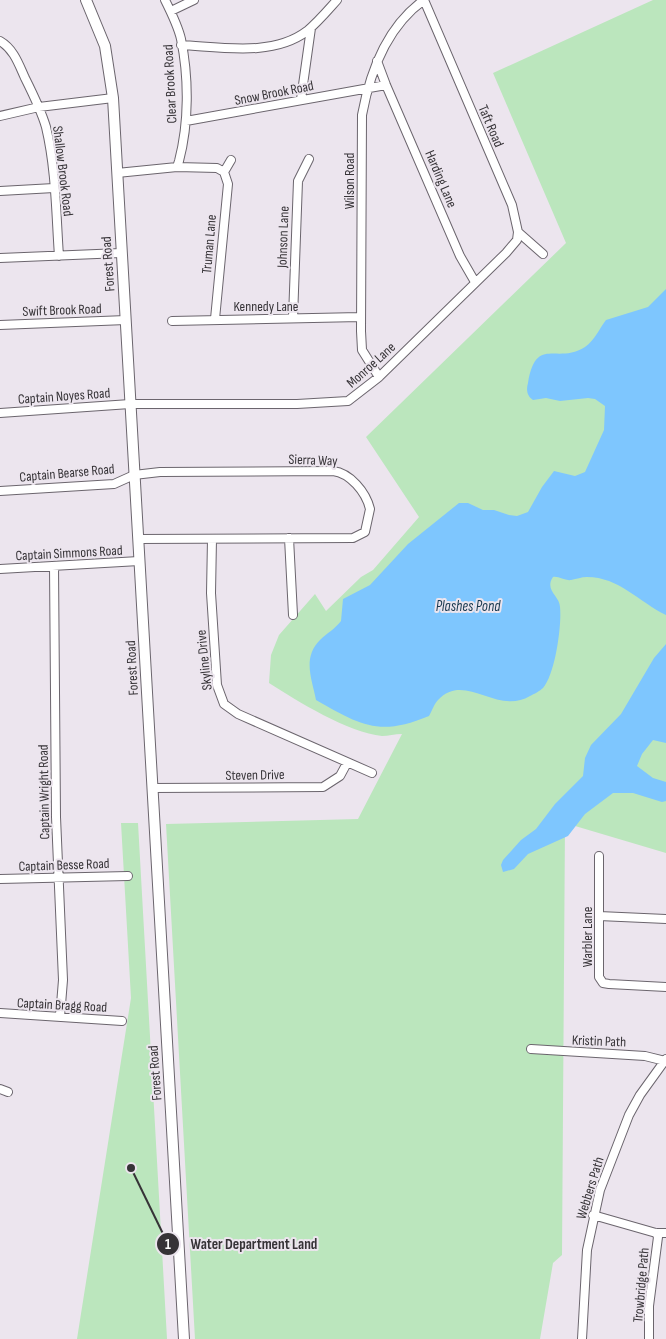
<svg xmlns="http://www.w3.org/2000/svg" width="666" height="1339" viewBox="0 0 666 1339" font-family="'Sofia Sans Condensed',sans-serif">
<rect width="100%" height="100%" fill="#ece5ee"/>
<!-- green -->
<path fill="#bbe6bd" d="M653,0H666V853L565,823L562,1255L553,1263L540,1339H195L166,824L358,819L402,734C395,734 388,736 382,736C349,733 297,701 269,683L271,655L279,635L315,594L326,611L361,577L373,570L419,517L366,437L566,243L493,73Z
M121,823H138L167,1339H77L131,998Z"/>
<!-- water -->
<path fill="#7ec6fe" d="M666,289V615C639,602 619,577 587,577C581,577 577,579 571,580C565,581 559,576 553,577C544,590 560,596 560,607C562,625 555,675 543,688C540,691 534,694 530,696C497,716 465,671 438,700C434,704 432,711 429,716C379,737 360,725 316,700C312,679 302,658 320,640C327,633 335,629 341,621L343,599L370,585L408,544L459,503H468L483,510H494L509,515L517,516L528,512L542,487L554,471L575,476L585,472L604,430L605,406L595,399L588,398L560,401L546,398L533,400C527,396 526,390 528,383C536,335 557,365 585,347C595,340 599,329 606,320L648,307Z
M666,644V743L653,740L642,754L637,766L653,778L666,782V801L662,802L633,793H613L585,814L568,836L528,854L514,869L503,872L501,865L503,860L521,840L536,829L555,804L583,776L585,758L591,745L621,714L654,658Z"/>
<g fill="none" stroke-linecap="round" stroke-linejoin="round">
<defs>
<path id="minor" d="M424,0L512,205L518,232L543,254
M171,11L194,0
M0,41C14,49 19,65 25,78C33,94 41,110 46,127C56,169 56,214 59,256
M181,45C221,47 273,57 307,31C318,22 328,10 337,0
M377,61L386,85L460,256L475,282
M301,99L311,28
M0,116L39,107L113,98
M186,121L386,85
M177,167L217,168L224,172
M117,173L177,167L179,161C189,123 189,78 181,39C178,26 171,12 165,0
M0,191L54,188
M0,258L121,253
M293,318L298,181L309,159
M215,319L228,184L224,172L231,160
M172,321L360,317
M0,325L126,320
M379,377L362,350L361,331L362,115C370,72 386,27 424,0
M0,413L130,404H297L348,401L379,377L506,253L517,240L518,232
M0,491L114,484L134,475L160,472L333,471C350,473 366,492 370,509L365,532L353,538L138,539
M289,538L293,615
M212,539L211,593L217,685L224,704L238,714L372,773
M54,566L56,817L63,980L60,1017
M0,569L139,561
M152,788L323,787L340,776L347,763
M599,856V977L603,983L609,984L666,987
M0,879L128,876
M599,916L666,919
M0,1013L122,1021
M531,1049L645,1056L665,1061
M0,1089L8,1092
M593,1215L656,1233H666
M582,1339L587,1250L600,1190L629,1115L640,1095L666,1059
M649,1339V1306L658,1237L656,1233"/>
<path id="major" d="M86,0L105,46L113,98L184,1339"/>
</defs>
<!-- minor casing -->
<use href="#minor" stroke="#6b656d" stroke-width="10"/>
<!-- major casing -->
<use href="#major" stroke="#6b656d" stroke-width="12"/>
<!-- minor -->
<use href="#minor" stroke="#fff" stroke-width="8"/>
<!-- major -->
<use href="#major" stroke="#fff" stroke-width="10"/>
</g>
<g text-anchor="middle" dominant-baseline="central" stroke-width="4" stroke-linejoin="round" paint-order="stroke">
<!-- street labels -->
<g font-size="14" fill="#363337" stroke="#ece5ee">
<text transform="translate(170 84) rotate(-93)">Clear Brook Road</text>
<text transform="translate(274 93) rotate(-11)">Snow Brook Road</text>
<text transform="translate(491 126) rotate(67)">Taft Road</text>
<text transform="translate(63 171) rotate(83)">Shallow Brook Road</text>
<text transform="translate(441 179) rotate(67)">Harding Lane</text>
<text transform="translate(349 181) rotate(-90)">Wilson Road</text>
<text transform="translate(283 237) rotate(-88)">Johnson Lane</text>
<text transform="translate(209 244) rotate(-85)">Truman Lane</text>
<text transform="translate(108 264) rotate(-94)">Forest Road</text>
<text x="266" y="306">Kennedy Lane</text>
<text transform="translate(62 310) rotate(-2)">Swift Brook Road</text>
<text transform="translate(371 365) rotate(-42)">Monroe Lane</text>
<text transform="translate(64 396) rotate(-4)">Captain Noyes Road</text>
<text transform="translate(313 460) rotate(2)">Sierra Way</text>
<text transform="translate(67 473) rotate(-5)">Captain Bearse Road</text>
<text transform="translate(69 553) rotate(-3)">Captain Simmons Road</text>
<text transform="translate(204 660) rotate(-96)">Skyline Drive</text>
<text transform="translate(132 668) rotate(-93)">Forest Road</text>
<text transform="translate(255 775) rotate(-1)">Steven Drive</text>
<text transform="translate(44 792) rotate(-91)">Captain Wright Road</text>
<text transform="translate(64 865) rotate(-2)">Captain Besse Road</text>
<text transform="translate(587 937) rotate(-90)">Warbler Lane</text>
<text transform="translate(62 1005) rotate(3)">Captain Bragg Road</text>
<text transform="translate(599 1041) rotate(2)">Kristin Path</text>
<text transform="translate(155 1073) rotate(-94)">Forest Road</text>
<text transform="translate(590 1188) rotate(-73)">Webbers Path</text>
<text transform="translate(641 1285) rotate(-85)">Trowbridge Path</text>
</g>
<!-- water labels -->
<g font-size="15" font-style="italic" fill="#19384f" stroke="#ece5ee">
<text x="468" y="606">Plashes Pond</text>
</g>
</g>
<!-- callouts -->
<path fill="none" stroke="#363337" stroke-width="2" d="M131 1168L168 1244"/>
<g fill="#363337" stroke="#ece5ee" stroke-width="2">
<circle cx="131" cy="1168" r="5"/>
<circle cx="168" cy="1244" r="12"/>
</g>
<g font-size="15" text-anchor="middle" font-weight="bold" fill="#fff">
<text x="168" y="1249">1</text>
</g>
<g font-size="15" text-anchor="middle" font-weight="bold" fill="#363337" stroke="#ece5ee" stroke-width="4" stroke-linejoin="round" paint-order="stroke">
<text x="254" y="1249">Water Department Land</text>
</g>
</svg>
